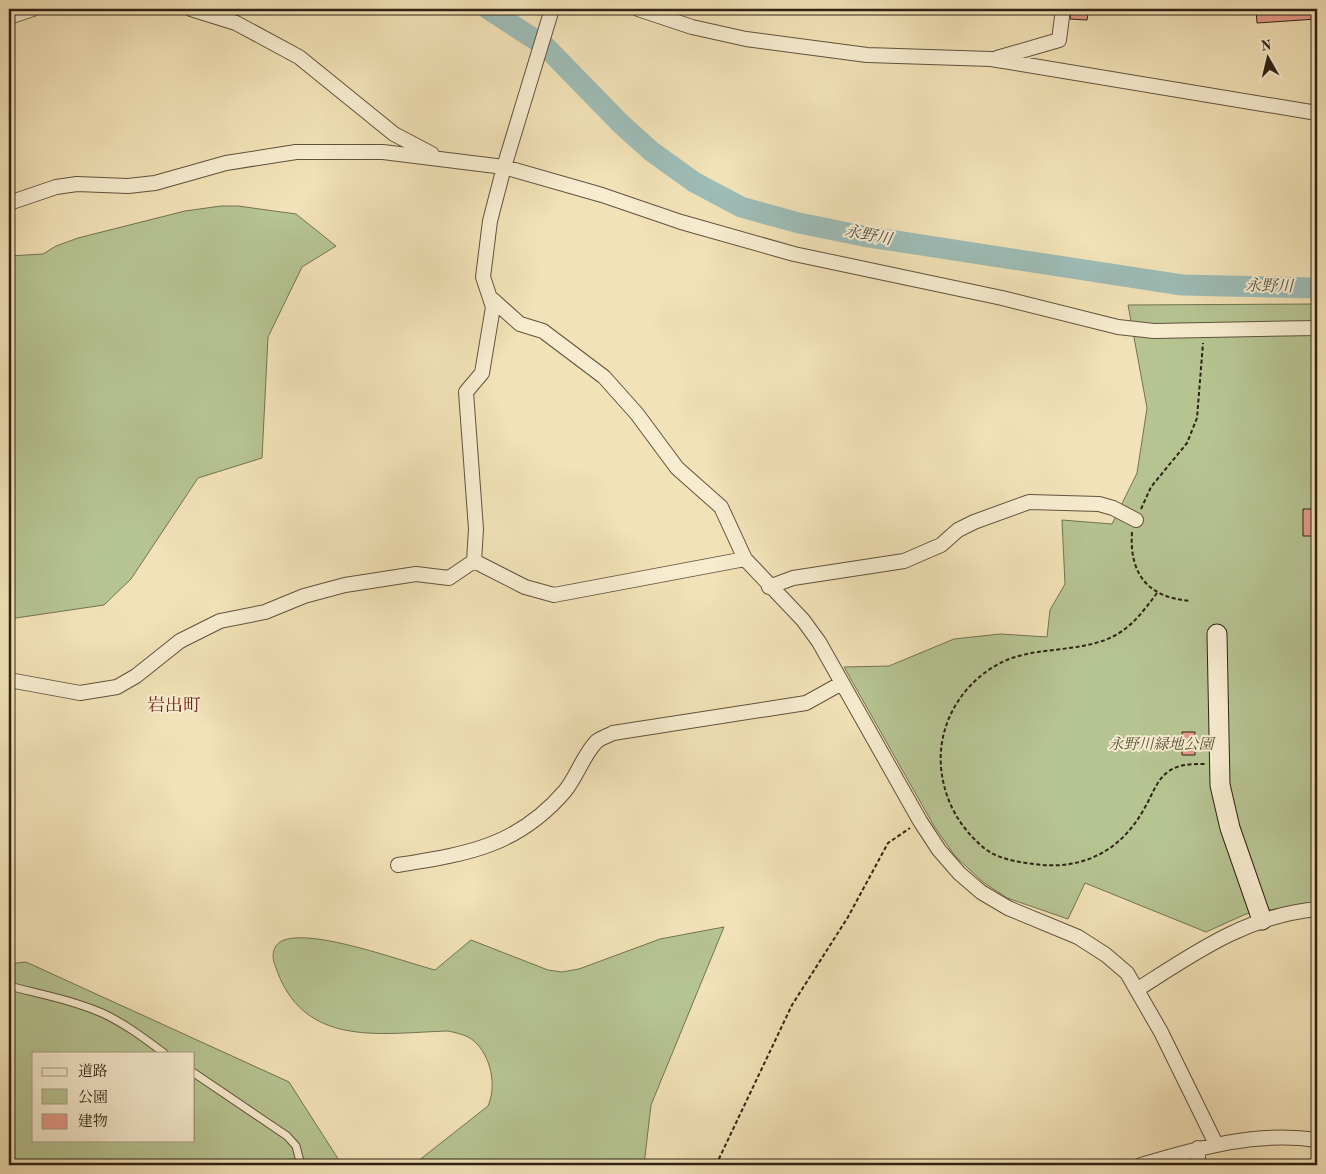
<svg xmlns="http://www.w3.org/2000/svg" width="1326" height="1174" viewBox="0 0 1326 1174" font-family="'Old Standard TT','Noto Serif JP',serif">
<rect width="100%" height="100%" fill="#f2e2b7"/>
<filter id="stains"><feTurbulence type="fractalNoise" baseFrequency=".004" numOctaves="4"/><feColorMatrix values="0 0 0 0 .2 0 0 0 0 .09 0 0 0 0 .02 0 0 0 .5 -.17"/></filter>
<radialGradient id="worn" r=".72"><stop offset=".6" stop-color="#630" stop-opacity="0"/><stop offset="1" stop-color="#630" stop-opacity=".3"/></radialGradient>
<!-- green -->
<path fill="#b6c492" stroke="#727352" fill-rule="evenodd" d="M221,206H238L296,214L336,246L302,267L268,337L262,458L198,478L131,579L104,605L9,619V256L43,254L56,246L78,238L185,211Z
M1317,304V902L1246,914L1206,932L1085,883L1068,919L1007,898L983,882L955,856L934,826L844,667L889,666L954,639L1000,634L1047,637L1050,610L1065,584L1062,520L1112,524L1137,473L1147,408L1128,305Z
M724,927L651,1105L644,1165H413L488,1106C497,1086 491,1056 474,1041C467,1035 457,1033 448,1031C379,1033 302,1049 275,965C271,955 273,944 284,940C315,929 401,961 435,970L471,940L548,970L562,972L579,969L660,939Z
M26,962L289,1082L342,1165H9V964ZM34,1053H194V1140H34Z"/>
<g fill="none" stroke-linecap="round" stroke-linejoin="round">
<!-- river -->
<path stroke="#9dbcb6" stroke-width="21" d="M488,9L545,46L621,124L651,151L694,182L741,207L799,223L863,236L1182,285L1317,288"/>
</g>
<!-- building -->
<path fill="#e69a8a" stroke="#2f2213" d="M1071,9H1089L1087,20L1070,19Z
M1256,9H1317V19L1257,23Z
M1303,509H1317V536H1303Z
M1182,732H1195V755H1182Z"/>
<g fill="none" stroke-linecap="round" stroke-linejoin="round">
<defs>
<path id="lane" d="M9,986C40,994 72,1000 102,1013C124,1023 144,1038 164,1053
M194,1073L287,1136L296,1146L301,1165"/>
<path id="street" d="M191,9L236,23L299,57L394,134L432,154
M638,9L692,27L746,39L867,55L991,59L1317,113
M9,17L33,9
M997,58L1059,40L1063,9
M9,203L56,187L77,184L128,186L155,183L226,163L296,152H383L504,167L602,195L681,222L794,254L1002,298L1118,327L1154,331L1317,328
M492,299L520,324L543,331L604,377L637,414L677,468L721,507L745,559L803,620L819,642L920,821L939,850L959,873L981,892L1008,908L1078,937L1106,955L1127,973L1161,1032L1216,1144
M474,561L476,529L466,392L482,373L493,307L483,277L490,221L504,167L552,9
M474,561L525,587L554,595L745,559
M769,587L793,578L904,561L941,545L958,530L974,522L1029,502L1099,504L1113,508L1136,520
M9,680L80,693L117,687L136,676L180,641L220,621L265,612L304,596L345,585L416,574L449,578L474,561
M398,865C466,854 517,847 565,791C577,776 583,756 596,742C600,738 608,736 613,733L806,703L842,683
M1138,989C1196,952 1246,916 1317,909
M1198,1148V1165
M1141,1165C1199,1148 1255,1131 1317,1140"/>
<path id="secondary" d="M1217,634L1220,785L1230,828L1262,920"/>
</defs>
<!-- lane casing -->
<use href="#lane" stroke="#60523c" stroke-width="9"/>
<!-- street casing -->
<use href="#street" stroke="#60523c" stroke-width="16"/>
<!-- secondary casing -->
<use href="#secondary" stroke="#2f2213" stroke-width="21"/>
<!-- path -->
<path stroke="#2f2213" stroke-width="2" stroke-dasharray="4 2.5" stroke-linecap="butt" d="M1141,509L1151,487L1187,443L1197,418L1203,343
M1132,532C1129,574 1148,598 1191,601
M1157,593C1142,613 1129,631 1105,640C1075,651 1042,648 1012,658C968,674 937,719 941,767C944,800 959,827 984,848C998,859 1017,862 1034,864C1082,871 1121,851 1144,809C1152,796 1156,780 1169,771C1179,764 1193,764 1205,764
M716,1165L792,1005L848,917L888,843L910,828"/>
<!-- lane -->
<use href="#lane" stroke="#f7ecd0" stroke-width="7"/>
<!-- street -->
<use href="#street" stroke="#f7ecd0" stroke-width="14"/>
<!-- secondary -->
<use href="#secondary" stroke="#f7ecd0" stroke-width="19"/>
</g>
<g text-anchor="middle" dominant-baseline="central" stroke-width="4" stroke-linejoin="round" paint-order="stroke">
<!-- park labels -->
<g font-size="15" font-style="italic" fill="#585339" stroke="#f7ecd0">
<text x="1161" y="745">永野川緑地公園</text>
</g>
<!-- water labels -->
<g font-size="16" font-style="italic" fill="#505044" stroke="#f7ecd0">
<text transform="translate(868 236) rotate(11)">永野川</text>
<text transform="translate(1269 287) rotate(1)">永野川</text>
</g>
<!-- quarter labels -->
<g font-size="18" fill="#7a1f14" stroke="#f7ecd0">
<text x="174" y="706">岩出町</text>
</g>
</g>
<!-- margin -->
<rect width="1326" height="1174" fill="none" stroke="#f2e2b7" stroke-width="30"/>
<rect x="10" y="10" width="1306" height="1154" fill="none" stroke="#2f2213" stroke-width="2.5"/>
<rect x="15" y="15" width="1296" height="1144" fill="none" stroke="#2f2213"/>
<!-- legend -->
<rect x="32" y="1052" width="162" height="90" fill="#f7ecd0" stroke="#a79b84"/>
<rect x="42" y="1068" width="25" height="8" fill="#f7ecd0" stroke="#a79b84"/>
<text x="78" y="1076" font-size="15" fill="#2f2213">道路</text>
<rect x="42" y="1089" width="25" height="15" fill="#b6c492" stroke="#a79b84"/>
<text x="78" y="1102" font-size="15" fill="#2f2213">公園</text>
<rect x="42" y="1114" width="25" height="15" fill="#e69a8a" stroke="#a79b84"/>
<text x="78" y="1126" font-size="15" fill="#2f2213">建物</text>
<!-- north arrow -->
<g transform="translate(1268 58) rotate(352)" stroke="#f7ecd0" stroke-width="4" paint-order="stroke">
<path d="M0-4L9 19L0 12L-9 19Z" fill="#2f2213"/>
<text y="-8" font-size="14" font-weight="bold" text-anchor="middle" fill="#2f2213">N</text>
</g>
<rect width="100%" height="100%" filter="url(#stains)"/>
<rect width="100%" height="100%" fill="url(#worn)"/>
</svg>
